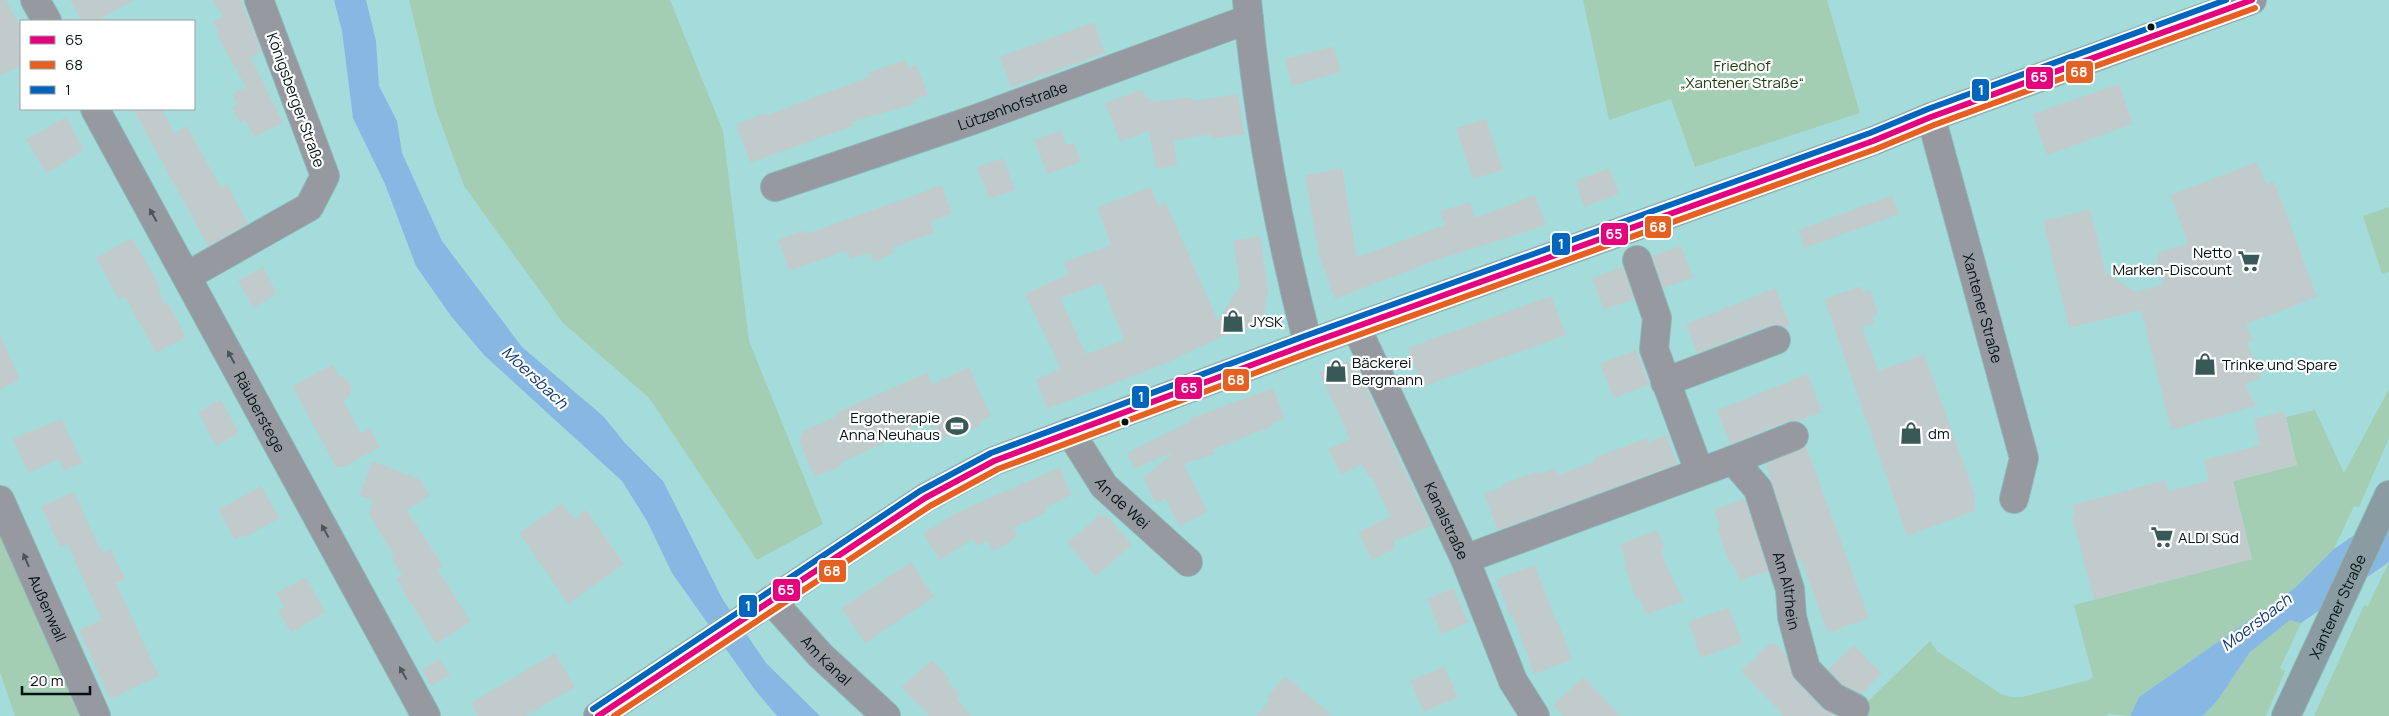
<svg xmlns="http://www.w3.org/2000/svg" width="2389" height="716" viewBox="0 0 2389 716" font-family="Manrope,sans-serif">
<rect width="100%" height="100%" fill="#a4dcdc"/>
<!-- green -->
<path fill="#a3ceb4" d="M409,0H670L723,131L749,341L823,524L757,560L649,398L563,323L464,186L435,107Z
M1583,0H1827L1860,113L1695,167L1671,99L1609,120Z
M2389,207V272L2382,274L2363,216Z
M2389,389V438L2359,507L2354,506L2334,549L2295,588L2139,697L2130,716L2110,714L2106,716H1853L1930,641L1937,651L2001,694L2011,697H2022L2089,680L2093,677L2074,605L2252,559L2233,481L2297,465L2286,417L2315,410L2344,473Z
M0,524L88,716H15L0,672Z
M2389,562V716H2314L2364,605L2368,606Z
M2290,619L2301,623L2280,668L2285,671L2266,716H2203L2217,701L2250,652Z"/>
<!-- water -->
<path fill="#87b8e4" d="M334,0H366L376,41L379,86L397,121L402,153L442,241L522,347L603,416L625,443L663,481L723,600L766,663L820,716H777L755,690L672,573L647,521L622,481L484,355L451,316L416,266L385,184L353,118L342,31Z
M2389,511V562L2301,623L2290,620L2250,652L2217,701L2203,716H2130L2139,697L2295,588L2334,549Z"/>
<!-- building -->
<path fill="#c1cbcc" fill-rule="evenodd" d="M0,0H6L21,28V65L0,76Z
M70,0H134L96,21H82Z
M212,0H241L261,51L251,58L283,123L254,137L245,120L240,123L232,107L237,104L232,94L246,87L216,34L219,33L213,22L223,16Z
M1094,22L1105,53L1011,87L999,57Z
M1334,46L1341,72L1292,86L1285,59Z
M905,60L908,68L917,65L928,95L912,101L914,104L852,122L853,126L750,163L736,124L766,113L767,115L869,77L867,73Z
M2119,84L2133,124L2047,155L2032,114Z
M1143,89L1146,99L1150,97L1152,102L1191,97L1192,101L1238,94L1244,134L1212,139L1211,134L1174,141L1177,165L1156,169L1149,131L1120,142L1105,103Z
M133,109H162L174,133L187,126L221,188L227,184L248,223L208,246Z
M66,117L84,150L46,174L26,139Z
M1486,119L1503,170L1473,179L1456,128Z
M1061,130L1066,145L1074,143L1081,162L1047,174L1034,140Z
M1003,158L1015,190L989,199L977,167Z
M2257,162L2266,184L2274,181L2317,297L2246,324L2253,341L2247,343L2261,378L2245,384L2255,406L2171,430L2141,310L2069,328L2043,221L2090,209L2106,273L2136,292L2164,284L2156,263L2158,253L2188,243L2170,195Z
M1342,168L1357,257L1445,225L1440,211L1470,202L1475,218L1535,195L1546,225L1434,261L1335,299L1319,256L1305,175Z
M1609,168L1619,194L1584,207L1575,181Z
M942,185L952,214L930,222L934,233L892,248L894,253L873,262L871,252L850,259L846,251L789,271L778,240L804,230L806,234Z
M1151,187L1158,206L1166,203L1218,321L1240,285L1233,241L1260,236L1268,291L1264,314L1246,328L1223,336L1162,365L1047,409L1036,379L1059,370V365L1025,294L1068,274L1064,262L1111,245L1097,207ZM1102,283L1124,340L1086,354L1060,298Z
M1892,195L1899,214L1805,248L1798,230Z
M132,238L155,276L164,305L168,303L186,337L156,353L125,297L119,300L96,258Z
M1681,246L1693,278L1663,288L1652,256Z
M263,267L277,294L253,308L238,281Z
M1623,267L1634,299L1604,310L1592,278Z
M1861,286L1863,292L1870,290L1878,314L1872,317L1875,323L1862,327L1878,371L1924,354L1975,495L1974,511L1907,536L1824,299Z
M1776,288L1790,326L1785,327L1778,325H1770L1697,353L1686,324Z
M1551,296L1566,335L1422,387L1408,348Z
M0,334L20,380L0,389Z
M1636,350L1649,385L1613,398L1600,363Z
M1346,361L1355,365L1431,526L1393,541L1396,548L1372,560L1358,532L1390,517L1372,477L1369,478L1362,464L1341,475L1328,449L1350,439L1319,372Z
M333,364L339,376L346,378L352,388L349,397L343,401L361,433L370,428L380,447L344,467H336L292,386Z
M969,367L991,416L981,421L979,426L956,437L954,433L942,439L935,425L931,427L928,420L889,437L891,440L840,463L841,466L815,477L799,441L803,431L835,417L837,412L927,373L932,384Z
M1808,374L1822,412L1797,421H1788L1730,444L1717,410Z
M1273,388L1285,418L1271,423L1273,426L1213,449L1215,454L1184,464L1208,512L1179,526L1165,498L1156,503L1143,478L1174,452L1134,468L1127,453L1190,422L1189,419Z
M221,400L239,433L216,446L198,412Z
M2284,411L2297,465L2233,481L2252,559L2094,600L2072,517L2075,516L2072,505L2166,480L2168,491L2209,481L2204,460L2260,445L2254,419Z
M62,419L82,463L63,471L59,459L28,473L13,438Z
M1666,435L1677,464L1498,530L1484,494L1503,487V484L1537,471L1538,474L1556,468L1558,475L1595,461L1594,458L1612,451L1647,438L1648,442Z
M1806,446L1869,618L1828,633L1801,559L1797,560L1766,464Z
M372,461L421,480L430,496L407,510L443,566L437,569L471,621L436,644L396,579L402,575L391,558L394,556L369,514L373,500L359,496Z
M1060,467L1071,495L1045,508L1047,512L1014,528L1018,537L1009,541L1010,543L992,551L988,541L977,546L973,539L940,560L923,533L956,513Z
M261,486L280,518L245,537L244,535L235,540L218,510Z
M74,492L102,553L111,549L125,579L116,583L159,676L110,699L79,630L102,620L67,544L60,548L41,506Z
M1745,498L1768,571L1740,581L1733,564L1730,565L1717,528L1720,527L1714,510Z
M562,503L574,519L586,510L624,564L568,604L519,533Z
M1099,515H1106L1132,545L1096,576L1067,543Z
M1658,530L1665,549L1661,550L1667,567L1684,601L1646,615L1639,597L1636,599L1623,563L1626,562L1620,544Z
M911,562L934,597L865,643L841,608Z
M1535,565L1556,622L1558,621L1572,660L1534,674L1513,616L1510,617L1496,579Z
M306,577L325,612L291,633L278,611L284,607L276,593Z
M1454,588L1468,623L1441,634L1427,599Z
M1729,607L1742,643L1701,658L1688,622Z
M1769,644H1776L1786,654L1795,680L1822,708L1836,716H1784L1741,671Z
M1854,645L1882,674L1861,694L1842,684L1828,669Z
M555,653L575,687L525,716H478L471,703Z
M440,659L450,675L431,686L422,669Z
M932,660L950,679L947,681L961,695L957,699L972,716H929L901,687Z
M1444,666L1458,697L1424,712L1410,681Z
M1285,676L1333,716H1256L1270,700L1267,697Z
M1583,677L1597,691L1621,716H1564L1553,705Z"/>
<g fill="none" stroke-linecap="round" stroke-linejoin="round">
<defs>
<g id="minor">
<path d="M35,0L47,21"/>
<path d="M1247,0C1257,116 1279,232 1308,344"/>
<path id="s1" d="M95,109L426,716"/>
<path id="s2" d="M1931,117L2024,458L2014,499"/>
<path id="s3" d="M775,187L973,120L1249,19"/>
<path d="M1637,260L1657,318L1654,349L1699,471"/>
<path d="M187,276L309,207L325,176L259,0"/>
<path id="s4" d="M1356,327L1465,559L1513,681L1535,716"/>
<path d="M1665,382L1776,340"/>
<path id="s5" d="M1070,432L1104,486L1188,562"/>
<path d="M1733,460L1794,436"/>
<path id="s6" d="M0,500L96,716"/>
<path id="s7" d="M1465,559L1733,460L1758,489L1790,589L1792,617L1806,669L1833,697L1855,708"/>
<path id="s8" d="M771,600L820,655L886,716"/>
<path d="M598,716L925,498L994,461L1308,344L1873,141L1931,117L2252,0"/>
</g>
<g id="major">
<path id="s9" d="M2286,716L2389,495"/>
</g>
</defs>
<!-- minor casing -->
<use href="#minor" stroke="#8fb7b7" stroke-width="30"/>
<!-- major casing -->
<use href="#major" stroke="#8fb7b7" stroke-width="30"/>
<!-- minor -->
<use href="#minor" stroke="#9699a0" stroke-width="28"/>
<!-- major -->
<use href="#major" stroke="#8a9ba2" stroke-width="28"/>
<defs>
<path id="bus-1" d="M598,716L925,498L994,461L1308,344L1873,141L1931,117L2252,0"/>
<path id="bus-2" d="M614,716L930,506L998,469L1311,352L1876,149L1934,125L2255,8"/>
<path id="bus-3" d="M593,709L920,491L991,453L1305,336L1870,133L1928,109L2226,0"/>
</defs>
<!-- bus-1 casing -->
<use href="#bus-1" stroke="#fff" stroke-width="10"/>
<!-- bus-2 casing -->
<use href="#bus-2" stroke="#fff" stroke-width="10"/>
<!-- bus-3 casing -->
<use href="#bus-3" stroke="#fff" stroke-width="10"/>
<!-- bus-1 -->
<use href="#bus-1" stroke="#e5007d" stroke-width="6"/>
<!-- bus-2 -->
<use href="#bus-2" stroke="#e66121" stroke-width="6"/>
<!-- bus-3 -->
<use href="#bus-3" stroke="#0065bd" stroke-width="6"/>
</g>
<!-- one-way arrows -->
<defs><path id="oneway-solid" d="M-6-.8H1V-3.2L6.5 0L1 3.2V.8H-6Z" transform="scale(1.25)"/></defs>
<g fill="#4b5659">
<use href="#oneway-solid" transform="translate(153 215) rotate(-119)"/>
<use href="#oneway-solid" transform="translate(231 357) rotate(-119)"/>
<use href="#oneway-solid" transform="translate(325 531) rotate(-119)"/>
<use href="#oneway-solid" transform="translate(26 560) rotate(-113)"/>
<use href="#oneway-solid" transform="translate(403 673) rotate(-119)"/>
</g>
<!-- icons -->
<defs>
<symbol id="supermarket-bare" viewBox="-9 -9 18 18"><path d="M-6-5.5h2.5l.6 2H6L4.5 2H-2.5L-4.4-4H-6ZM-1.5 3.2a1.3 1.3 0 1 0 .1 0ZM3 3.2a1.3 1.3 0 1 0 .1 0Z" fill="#395959" stroke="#fff" stroke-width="2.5" paint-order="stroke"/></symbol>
<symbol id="shop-bare" viewBox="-9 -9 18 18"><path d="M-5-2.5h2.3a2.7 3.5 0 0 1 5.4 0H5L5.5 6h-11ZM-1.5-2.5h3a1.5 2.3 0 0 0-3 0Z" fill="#395959" stroke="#fff" stroke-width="2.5" paint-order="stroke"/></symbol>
<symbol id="stadium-bare" viewBox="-9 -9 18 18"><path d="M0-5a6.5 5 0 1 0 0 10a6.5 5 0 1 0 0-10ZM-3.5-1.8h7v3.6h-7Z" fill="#395959" stroke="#fff" stroke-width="2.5" paint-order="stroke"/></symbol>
</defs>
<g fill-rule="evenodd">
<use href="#supermarket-bare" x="2233" y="245" width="32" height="32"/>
<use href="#shop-bare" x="1217" y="305" width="32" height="32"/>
<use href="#shop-bare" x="2189" y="348" width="32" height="32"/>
<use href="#shop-bare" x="1320" y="355" width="32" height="32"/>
<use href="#stadium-bare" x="941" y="410" width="32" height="32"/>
<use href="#shop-bare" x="1895" y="417" width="32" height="32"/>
<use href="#supermarket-bare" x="2146" y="521" width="32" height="32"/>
</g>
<!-- markers -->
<g fill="#001212" stroke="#fff" stroke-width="2">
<circle cx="2151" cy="27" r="4.5"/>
<circle cx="1125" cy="422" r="4.5"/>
</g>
<g text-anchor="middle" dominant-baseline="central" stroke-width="4.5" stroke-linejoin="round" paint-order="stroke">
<!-- park labels -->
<g font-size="15" fill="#1e3c0e" stroke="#fff">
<text x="1742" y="65">Friedhof<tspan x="1742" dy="17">„Xantener Straße“</tspan></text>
</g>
<!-- street labels -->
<g font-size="15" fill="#001212" stroke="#fff">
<text transform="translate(296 100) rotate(70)">Königsberger Straße</text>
<text stroke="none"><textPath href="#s3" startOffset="251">Lützenhofstraße</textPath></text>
<text stroke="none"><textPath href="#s2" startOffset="198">Xantener Straße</textPath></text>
<text stroke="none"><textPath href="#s1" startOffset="345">Räuberstege</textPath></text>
<text stroke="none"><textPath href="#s5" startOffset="89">An de Wei</textPath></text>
<text stroke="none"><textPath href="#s4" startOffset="214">Kanalstraße</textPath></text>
<text stroke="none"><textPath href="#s7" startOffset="430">Am Altrhein</textPath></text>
<text stroke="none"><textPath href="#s9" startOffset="121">Xantener Straße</textPath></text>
<text stroke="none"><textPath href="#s6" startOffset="118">Außenwall</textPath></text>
<text stroke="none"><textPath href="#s8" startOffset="82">Am Kanal</textPath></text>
</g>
<!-- poi labels -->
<g font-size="15" fill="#001212" stroke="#fff" text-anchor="start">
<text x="2232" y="252" text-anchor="end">Netto<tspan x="2232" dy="17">Marken-Discount</tspan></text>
<text x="1250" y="321">JYSK</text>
<text x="1352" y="362">Bäckerei<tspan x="1352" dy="17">Bergmann</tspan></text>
<text x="2222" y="364">Trinke und Spare</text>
<text x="940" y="417" text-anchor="end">Ergotherapie<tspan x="940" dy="17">Anna Neuhaus</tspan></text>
<text x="1928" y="433">dm</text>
<text x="2178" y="537">ALDI Süd</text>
</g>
<!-- water labels -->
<g font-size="16" font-style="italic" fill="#0e3a72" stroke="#fff">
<text transform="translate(535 377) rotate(43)">Moersbach</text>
<text transform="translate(2256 622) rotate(-37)">Moersbach</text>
</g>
</g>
<g stroke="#fff" stroke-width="2">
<rect x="2065" y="60" width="29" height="24" rx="5" fill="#e66121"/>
<rect x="2025" y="66" width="29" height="24" rx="5" fill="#e5007d"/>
<rect x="1971" y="78" width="19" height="24" rx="5" fill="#0065bd"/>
<rect x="1644" y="215" width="28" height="24" rx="5" fill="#e66121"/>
<rect x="1600" y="222" width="29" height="24" rx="5" fill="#e5007d"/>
<rect x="1551" y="232" width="20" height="24" rx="5" fill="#0065bd"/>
<rect x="1222" y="368" width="28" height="24" rx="5" fill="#e66121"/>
<rect x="1174" y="376" width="29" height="24" rx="5" fill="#e5007d"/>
<rect x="1131" y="385" width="19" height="24" rx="5" fill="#0065bd"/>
<rect x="818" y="559" width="29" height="24" rx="5" fill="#e66121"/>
<rect x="772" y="578" width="29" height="24" rx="5" fill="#e5007d"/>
<rect x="738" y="594" width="20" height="24" rx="5" fill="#0065bd"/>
</g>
<g font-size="14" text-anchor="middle" font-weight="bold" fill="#fff">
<text x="2079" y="77">68</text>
<text x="2039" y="82">65</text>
<text x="1981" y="95">1</text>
<text x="1658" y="232">68</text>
<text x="1614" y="239">65</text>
<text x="1561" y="249">1</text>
<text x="1236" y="385">68</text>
<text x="1189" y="393">65</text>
<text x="1141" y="402">1</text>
<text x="832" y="576">68</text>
<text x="786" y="595">65</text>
<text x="748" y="611">1</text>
</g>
<!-- legend -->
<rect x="20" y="20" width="175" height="90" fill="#ffffff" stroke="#99a0a0"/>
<rect x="30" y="36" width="25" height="8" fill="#e5007d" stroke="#99a0a0"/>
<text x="65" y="45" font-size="15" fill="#001212">65</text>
<rect x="30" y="61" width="25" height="8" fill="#e66121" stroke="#99a0a0"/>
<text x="65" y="70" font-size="15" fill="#001212">68</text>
<rect x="30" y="86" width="25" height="8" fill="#0065bd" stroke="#99a0a0"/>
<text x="65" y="95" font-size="15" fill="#001212">1</text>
<!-- scale -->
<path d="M22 686v8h68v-8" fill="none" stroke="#001212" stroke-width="2.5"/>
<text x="30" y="686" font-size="15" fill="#001212" stroke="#ffffff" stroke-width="4" paint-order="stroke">20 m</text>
</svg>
